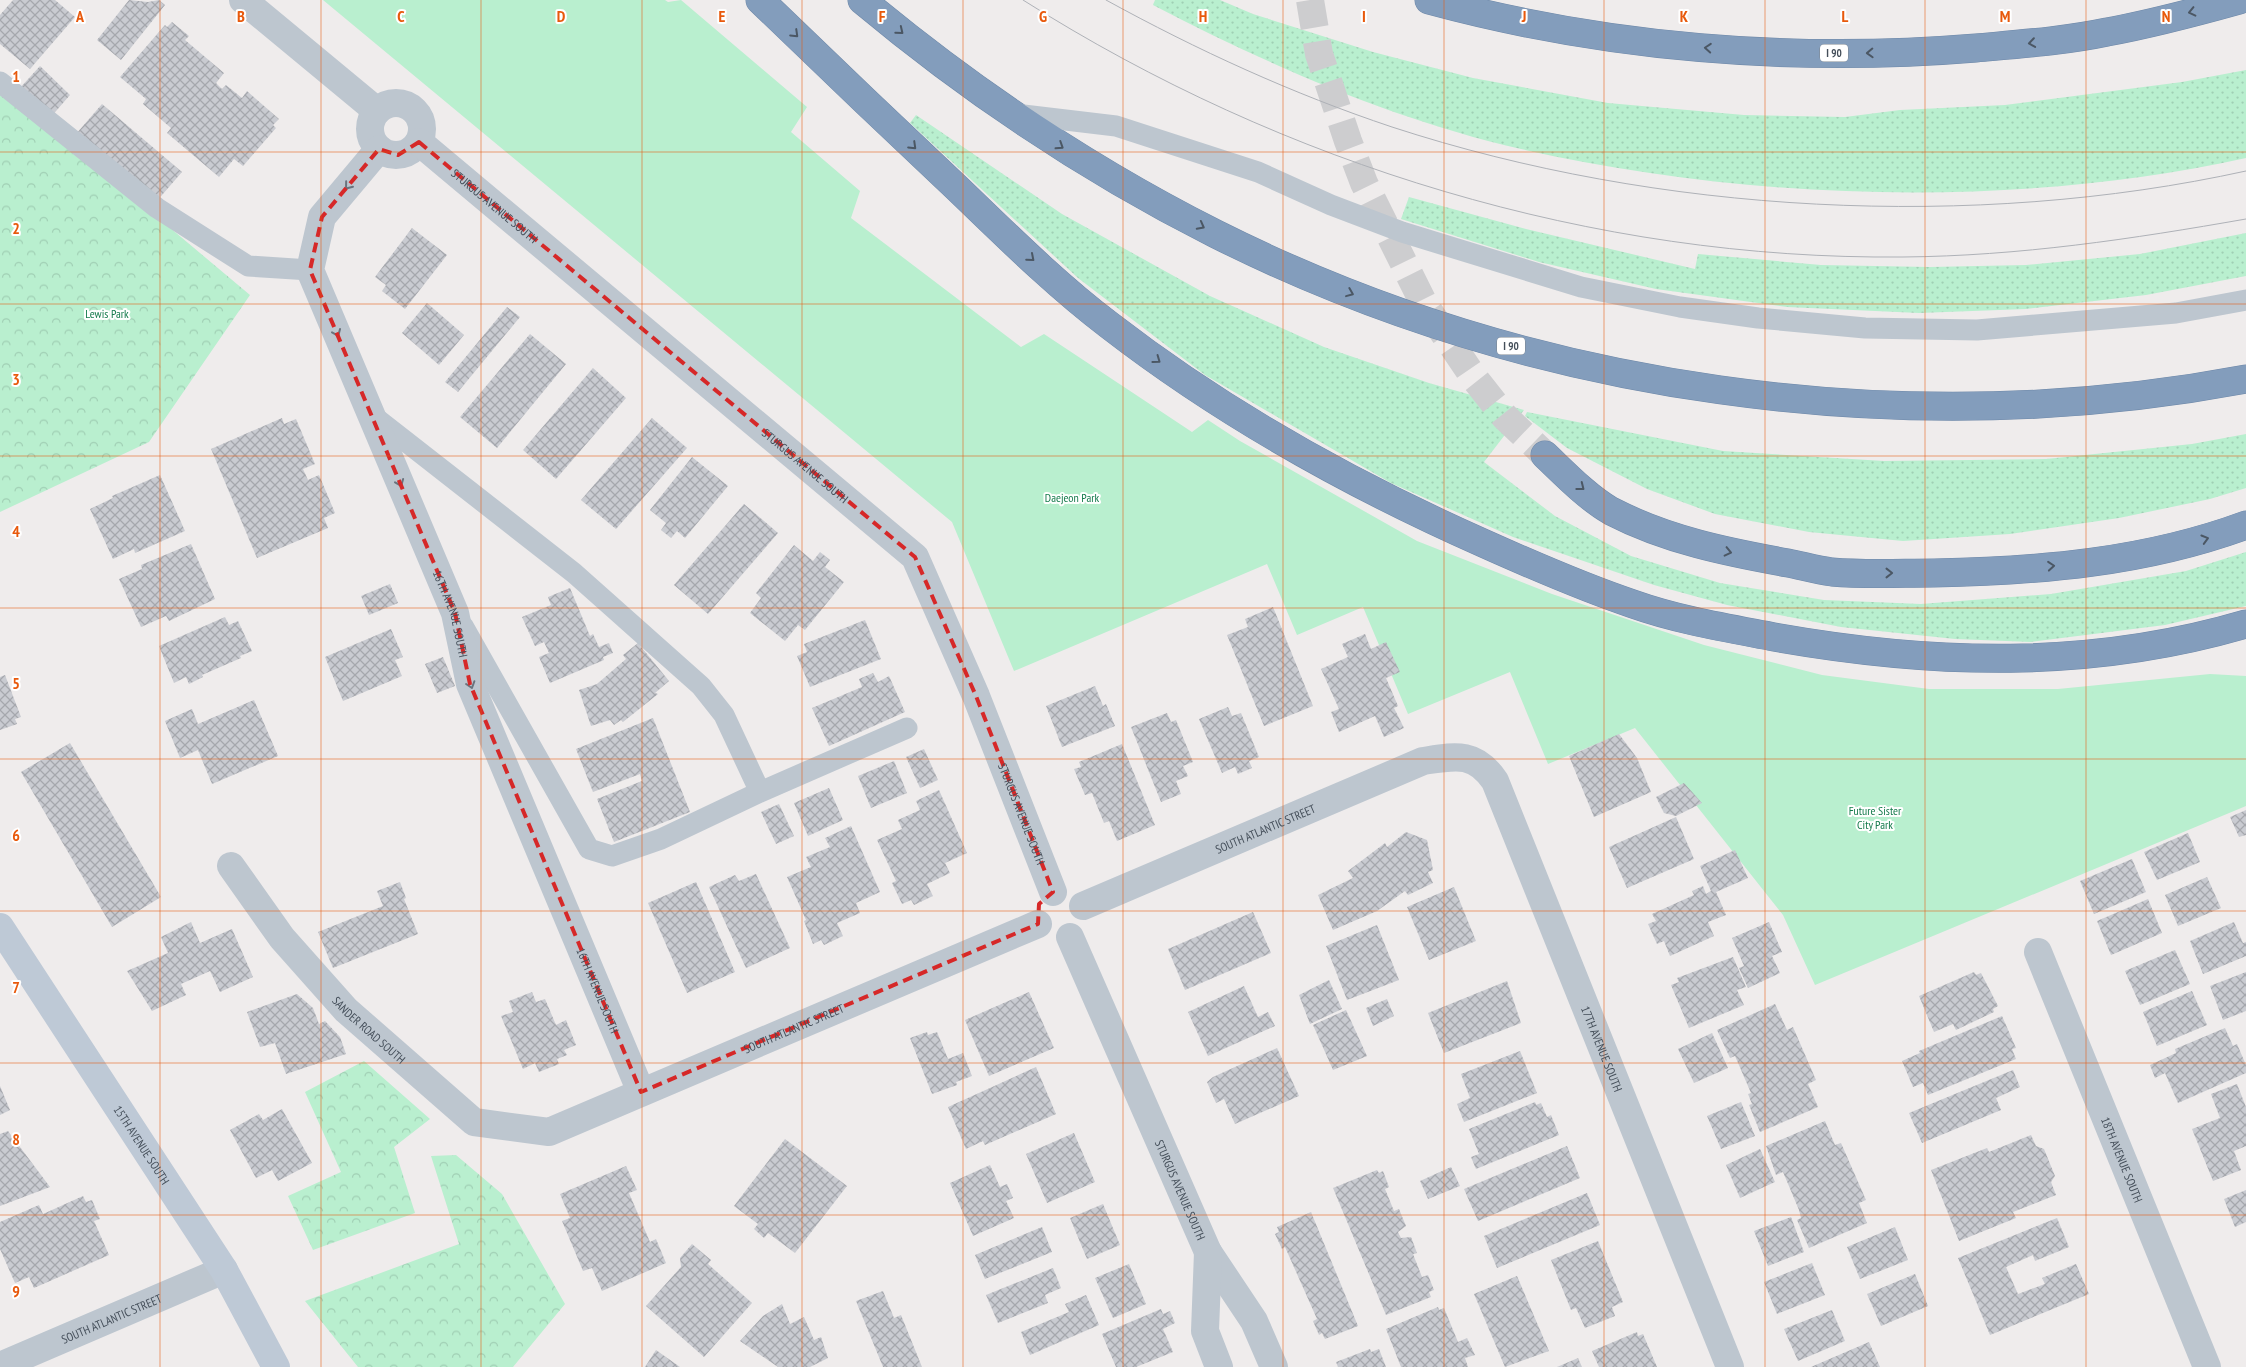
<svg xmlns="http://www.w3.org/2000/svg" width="2246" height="1367" viewBox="0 0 2246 1367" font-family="'PT Sans Narrow',sans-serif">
<defs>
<pattern id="grass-dots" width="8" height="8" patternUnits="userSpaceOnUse" patternTransform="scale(1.25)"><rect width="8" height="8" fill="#b9efcf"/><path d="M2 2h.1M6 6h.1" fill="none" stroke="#a0cfb4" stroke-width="1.8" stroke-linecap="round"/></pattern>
<pattern id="forest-crowns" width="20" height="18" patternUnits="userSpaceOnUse" patternTransform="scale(1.25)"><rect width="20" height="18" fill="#b9efcf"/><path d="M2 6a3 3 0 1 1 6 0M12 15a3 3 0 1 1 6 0" fill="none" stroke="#a0cfb4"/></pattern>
<pattern id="building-cross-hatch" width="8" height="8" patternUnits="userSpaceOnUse" patternTransform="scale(1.25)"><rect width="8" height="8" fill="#c9cbd1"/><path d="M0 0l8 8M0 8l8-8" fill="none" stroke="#a5a7ad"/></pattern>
</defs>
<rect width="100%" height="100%" fill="#efecec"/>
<!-- grass -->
<path fill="url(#grass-dots)" d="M1155,0H1220L1253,14L1373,52L1473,78L1608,103L1744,115L1845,117L1900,110L2005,105L2182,82L2246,70V158C2015,209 1751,201 1521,149C1394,120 1268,65 1153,5Z
M916,115L1062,214L1210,296L1324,347L1429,383L1524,410L1484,462L1555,516L1631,556L1720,583L1824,600L1921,604L2051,594L2186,571L2246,552V606L2165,625L2031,642L1955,639L1841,627L1727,605L1654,585L1513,537L1391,483L1205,375L1078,278L910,123Z
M1409,197L1526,229L1695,269L1698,254L1821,265L1930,267L2026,265L2140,254L2246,233V276L2146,295L2026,309L1919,313L1787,307L1656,289L1539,262L1401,219Z
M1527,412L1723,451L1884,461L2046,459L2192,444L2246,434V488L2210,499L2119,518L2010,534L1903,541L1809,532L1715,514L1647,489L1567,448L1525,416Z"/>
<!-- forest -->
<path fill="url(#forest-crowns)" d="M0,85L250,295L149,442L0,512Z
M364,1061L430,1119L394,1147L415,1213L313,1250L288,1196L341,1172L305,1092Z
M456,1155L502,1194L565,1304L513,1367H358L305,1301L459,1244L431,1156Z"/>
<!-- park -->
<path fill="#b9efcf" d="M323,0H665L668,2L681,0L807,107L791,132L860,191L851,218L1021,347L1044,334L1192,432L1208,420L1240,441L1417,541L1552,594L1704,645L1822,675L1929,689H2058L2210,674L2246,676V806L1815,985L1783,915L1635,728L1548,764L1510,672L1408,714L1363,607L1297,635L1267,564L1014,671L952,522Z"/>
<!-- building -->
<path fill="url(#building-cross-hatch)" d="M13,0H55L75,17L30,69L0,44V15Z
M129,0L148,2L159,0L165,5L121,60L97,40Z
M172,22L189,36L185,40L224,73L216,83L222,89L226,85L242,98L247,91L279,119L273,125L276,128L243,166L234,159L219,177L167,133L171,128L143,104L146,99L120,77L165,25L167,27Z
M40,66L70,95L50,118L19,89Z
M102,104L182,172L156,202L76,134Z
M412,228L447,255L405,309L382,291L386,285L375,277Z
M427,303L464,335L439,365L402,333Z
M507,307L520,317L458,392L445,382Z
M530,334L566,364L497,448L460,417Z
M593,368L626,398L556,479L523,450Z
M282,418L284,424L296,419L315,464L303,469L308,480L319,475L335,513L324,518L328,528L257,558L211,449Z
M652,418L687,448L616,529L581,500Z
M692,457L728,486L685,538L677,531L671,538L661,530L666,523L650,510Z
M160,475L185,531L135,553L134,549L113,559L90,509L113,498L112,496Z
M744,504L778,533L708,614L674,585Z
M191,544L215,599L169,621L166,616L141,627L119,579L142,569L141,565Z
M794,545L813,561L820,552L830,560L825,567L844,582L805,630L798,625L785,641L750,613L761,598L756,593Z
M390,584L398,603L369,615L361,596Z
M570,588L590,636L593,634L599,647L609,643L613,653L603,657L604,660L550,683L539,657L549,653L544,642L535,646L522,617L551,605L548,597Z
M1273,607L1313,706L1264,726L1227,635L1248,627L1245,619Z
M225,617L229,625L238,621L252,651L240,656L241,658L202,675L203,677L189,684L186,677L174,683L159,646Z
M865,620L881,659L810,687L797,656L807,652L804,644Z
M391,629L403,657L395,660L402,676L343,701L325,657Z
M1365,634L1371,649L1386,642L1400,672L1386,678L1398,706L1394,708L1404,728L1384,737L1375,716L1339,732L1331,712L1339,709L1321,669L1348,657L1342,644Z
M638,643L669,681L655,693L658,694L623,722L621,720L614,725L610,720L591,726L579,690L597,684L626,659L623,655Z
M443,657L455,686L437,693L425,664Z
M873,673L878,682L889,676L905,712L829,746L812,708L862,687L859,679Z
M5,675L21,717L15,719L17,724L0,730V677Z
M1095,686L1103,706L1106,704L1115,726L1062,747L1046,706Z
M254,700L278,756L212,784L198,750L180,758L165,721L192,709L198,724Z
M1228,707L1232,716L1241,713L1259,757L1249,761L1252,768L1238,774L1235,767L1222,773L1199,719Z
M1167,713L1171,722L1176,720L1193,762L1183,766L1188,776L1176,781L1181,794L1161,802L1131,727Z
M653,718L690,812L614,842L597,799L642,781L640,774L593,792L576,749Z
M1619,734L1637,758L1651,792L1594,817L1569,756Z
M70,743L161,897L112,927L21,772Z
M1122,744L1155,825L1117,841L1109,821L1104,823L1092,793L1085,795L1074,769L1081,767L1079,762Z
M924,749L938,780L920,788L906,757Z
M894,761L907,793L871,808L858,776Z
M1684,783L1702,803L1676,816L1664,813L1656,797Z
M829,788L843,820L808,836L794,803Z
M939,790L967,853L945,863L950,873L927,884L933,896L914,905L911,900L902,904L892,883L896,881L877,840L902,829L898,820L920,810L916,801Z
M779,804L794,836L776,844L761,812Z
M2246,810V835L2239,837L2230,817Z
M1676,817L1694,859L1627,888L1609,847Z
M851,826L880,892L856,903L860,913L837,923L843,936L824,945L821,940L813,944L804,921L806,920L787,877L811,867L806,857L830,847L825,838Z
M1406,832L1427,840L1433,870L1428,872L1433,883L1408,895L1405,891L1377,911L1333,930L1318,895L1353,878L1348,871L1385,843L1387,847Z
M2188,833L2200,862L2157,880L2144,852Z
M1735,850L1748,878L1716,892L1726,915L1708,922L1714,936L1670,956L1664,941L1657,944L1648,924L1656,921L1652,914L1694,895L1692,891L1703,886L1706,894L1711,891L1700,866Z
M2132,859L2146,892L2094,914L2080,881Z
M756,874L790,948L746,968L709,887L735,875L739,881Z
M2207,877L2221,908L2178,926L2165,895Z
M400,882L406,898L404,899L418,934L333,968L318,932L383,906L377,891Z
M696,882L735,972L687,993L648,903Z
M1454,887L1476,941L1429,960L1407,907Z
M2148,899L2162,933L2111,955L2097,921Z
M1253,912L1271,953L1185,990L1168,949Z
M191,922L200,943L232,929L253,977L220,992L210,971L181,984L186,995L152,1011L127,971L168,953L161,937Z
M1769,922L1782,952L1772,956L1780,973L1748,988L1739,968L1744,966L1732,938Z
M2234,922L2243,943L2246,942V956L2203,974L2190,941Z
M1377,925L1399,980L1347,1000L1326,946Z
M2175,950L2190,984L2140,1005L2125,971Z
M1733,957L1746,987L1737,990L1744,1005L1689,1028L1671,985L1679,982L1677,978Z
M1974,972L1976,975L1981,973L1998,1006L1993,1009L1994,1012L1956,1030L1953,1024L1934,1032L1919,996Z
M2246,972V1011L2223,1020L2210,986Z
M1329,980L1342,1009L1310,1024L1299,995Z
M1507,981L1521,1023L1444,1053L1428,1013Z
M1244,986L1258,1017L1268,1012L1275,1026L1208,1056L1188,1012Z
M2192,991L2207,1025L2157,1046L2143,1012Z
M532,992L536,1002L545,999L556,1025L566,1020L576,1045L564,1050L567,1055L557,1059L559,1064L539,1072L535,1063L523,1069L501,1016L513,1012L509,1001Z
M1029,992L1054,1048L989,1076L965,1020Z
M297,994L313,1008L319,1024L325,1021L340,1037L346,1054L286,1074L275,1043L260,1047L247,1012Z
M1387,999L1394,1016L1373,1026L1366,1008Z
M1775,1004L1787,1030L1793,1027L1816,1080L1808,1084L1818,1107L1760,1132L1749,1105L1752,1104L1748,1094L1751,1093L1735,1056L1730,1058L1717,1030Z
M1346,1010L1367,1056L1333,1070L1313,1025Z
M2002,1016L2016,1048L2012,1049L2016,1059L1928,1095L1923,1083L1913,1087L1902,1061L1920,1053L1919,1051Z
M2225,1028L2233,1046L2237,1044L2246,1065V1073L2178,1103L2165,1073L2155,1078L2150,1065L2176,1053L2175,1049Z
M927,1032L928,1035L937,1032L948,1059L963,1053L972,1076L956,1082L957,1085L932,1094L910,1038Z
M1712,1033L1728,1068L1694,1083L1678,1049Z
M1277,1048L1299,1096L1235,1124L1224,1099L1216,1103L1207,1082L1213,1077Z
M1520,1051L1537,1093L1464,1122L1457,1104L1470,1098L1461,1074Z
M1036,1067L1056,1114L985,1145L983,1141L966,1149L948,1107Z
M2013,1070L2020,1087L1996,1098L2001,1110L1922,1143L1909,1113Z
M2237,1084L2246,1107V1146L2234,1151L2241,1170L2213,1181L2192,1129L2220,1118L2211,1094Z
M0,1086L10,1110L0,1115Z
M1535,1102L1536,1105L1541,1103L1547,1117L1551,1115L1559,1135L1476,1169L1471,1157L1479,1154L1469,1129Z
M1741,1102L1755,1136L1721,1149L1707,1116Z
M282,1109L312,1163L278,1181L272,1170L256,1178L230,1130L259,1114L263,1120Z
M1825,1121L1835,1145L1841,1143L1866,1200L1859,1203L1867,1223L1809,1248L1797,1220L1801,1218L1799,1210L1783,1172L1776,1175L1766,1146Z
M8,1131L50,1187L0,1206V1134Z
M1074,1133L1095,1182L1047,1203L1026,1154Z
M2031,1135L2036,1146L2044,1149L2055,1176L2051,1182L2056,1195L2013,1212L2016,1218L1959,1241L1931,1170L1987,1148L1989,1152Z
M785,1139L847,1186L795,1253L768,1233L764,1238L754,1229L758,1224L734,1206Z
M1567,1146L1580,1178L1478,1221L1464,1189Z
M1760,1149L1775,1182L1740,1198L1726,1165Z
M990,1165L1000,1187L1007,1184L1013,1198L1006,1201L1014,1218L973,1236L950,1183Z
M626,1166L637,1190L629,1193L650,1242L656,1239L666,1263L602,1291L592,1268L583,1271L562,1221L570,1218L560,1194Z
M1451,1167L1460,1186L1428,1199L1420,1181Z
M1377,1170L1379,1173L1383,1171L1389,1187L1385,1189L1394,1211L1399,1209L1406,1226L1398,1232L1401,1238L1411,1237L1417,1253L1413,1254L1422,1277L1428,1275L1434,1290L1429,1292L1431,1297L1386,1315L1333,1188Z
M2246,1190V1222L2235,1227L2224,1199Z
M1587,1193L1600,1225L1497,1268L1484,1236Z
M83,1196L86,1202L92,1200L100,1219L94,1221L109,1255L34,1288L29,1277L15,1283L0,1249V1222L39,1205L43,1214Z
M1103,1204L1120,1245L1087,1259L1070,1218Z
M1311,1212L1358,1326L1325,1339L1322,1333L1319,1335L1313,1321L1317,1319L1285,1247L1282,1249L1275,1234L1279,1232L1277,1227Z
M1791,1217L1804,1252L1768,1266L1754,1231Z
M2057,1218L2069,1247L2035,1261L2033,1255L2006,1267L2018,1294L2045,1284L2042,1278L2076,1264L2089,1294L1990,1335L1958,1258Z
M1042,1227L1052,1252L985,1279L975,1255Z
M1895,1227L1908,1260L1860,1279L1847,1247Z
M1598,1241L1623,1302L1612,1307L1615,1316L1585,1328L1576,1308L1571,1310L1551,1260Z
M692,1244L711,1260L708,1264L752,1303L704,1357L646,1306L681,1267L680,1258Z
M1812,1263L1825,1295L1777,1314L1764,1282Z
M1129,1264L1146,1304L1113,1318L1095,1278Z
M1053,1268L1061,1288L1045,1295L1048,1303L998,1323L986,1295Z
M1915,1274L1928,1306L1881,1326L1867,1294Z
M1517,1276L1549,1351L1505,1367L1474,1294Z
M883,1291L894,1318L901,1315L922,1367H883L856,1301Z
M1086,1295L1099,1325L1030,1355L1021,1332L1069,1312L1065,1304Z
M782,1304L790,1324L804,1317L814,1340L821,1337L828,1358L810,1367H778L740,1341L763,1316Z
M1438,1307L1439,1310L1444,1308L1458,1342L1467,1338L1475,1355L1465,1358L1468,1367H1401L1386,1329Z
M1161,1309L1163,1314L1170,1311L1175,1323L1163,1329L1173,1352L1136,1367H1116L1102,1334Z
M1832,1310L1845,1341L1798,1361L1784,1329Z
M1637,1332L1638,1336L1643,1334L1657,1367H1599L1592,1351Z
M1869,1342L1880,1367H1811Z
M1370,1349L1371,1352L1379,1349L1386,1367H1338L1336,1362Z
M656,1350L680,1367H645Z
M1578,1358L1582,1367H1557Z"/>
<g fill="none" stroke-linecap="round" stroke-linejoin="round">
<!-- motorway-tunnel -->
<path stroke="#cdcdcf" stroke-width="28" stroke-dasharray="28 14" stroke-linecap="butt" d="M1310,0L1319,54L1348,141L1364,183L1424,304L1475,379L1505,417L1545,455"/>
<defs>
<path id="motorway" d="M760,0C825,63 891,126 957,188C1006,235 1055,284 1109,325C1224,414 1350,484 1483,543C1532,565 1582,587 1633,604C1678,620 1727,628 1774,637C1932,665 2090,670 2246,624
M862,0C971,91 1089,170 1216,234C1529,391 1902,444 2246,379
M1429,0C1606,48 1793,63 1976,48C2020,44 2064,41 2107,32C2151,24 2196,12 2239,0
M1545,455C1565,474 1587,497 1611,511C1667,540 1727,552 1788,563C1803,566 1817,570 1832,572C1866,575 1901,573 1934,573C2040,571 2146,562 2246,525"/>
</defs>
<!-- motorway casing -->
<use href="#motorway" stroke="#6e88a8" stroke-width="29"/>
<!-- service -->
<path stroke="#bdc6cf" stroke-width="21" d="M0,82L157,208L248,266L310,270
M1015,114L1116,126L1258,172L1331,205L1402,232L1581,287L1680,307L1758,318L1865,328L1977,330L2176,313L2246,300
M372,415L574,573L701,686L724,715L760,792L661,839L612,856L589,849L463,626
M760,792L907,728"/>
<!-- minor -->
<g stroke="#bdc6cf" stroke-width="28">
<path d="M243,0L377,111"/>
<circle cx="396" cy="129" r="26"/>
<path id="s1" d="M419,142L915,557L976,696L1053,892"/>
<path id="s2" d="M379,149L322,217L310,270L455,613L470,684L641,1092"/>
<path id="s3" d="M231,866L282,938L346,1010L474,1122L549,1132L1038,924"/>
<path id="s4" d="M1083,906L1423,761C1455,756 1475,751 1495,781L1730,1367"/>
<path id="s5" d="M1070,937L1208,1252L1254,1321L1274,1367"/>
<path id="s6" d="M2038,952L2207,1367"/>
<path d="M1208,1252L1205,1331L1219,1367"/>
<path id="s7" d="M0,1366L224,1270"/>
</g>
<!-- secondary -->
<path stroke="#bec9d6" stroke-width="28" id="s8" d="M0,927L224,1270L276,1367"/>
<!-- motorway -->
<use href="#motorway" stroke="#839dbc" stroke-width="28"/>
<!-- tram -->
<path stroke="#aeb1b7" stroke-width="1" d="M1023,0C1283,165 1594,260 1903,257C2019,256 2132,239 2246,219
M1106,0C1197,50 1293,94 1392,127C1658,214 1973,231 2246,171"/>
</g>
<!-- one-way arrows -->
<defs><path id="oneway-chevron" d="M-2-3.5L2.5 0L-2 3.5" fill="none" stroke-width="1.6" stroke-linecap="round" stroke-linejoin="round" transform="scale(1.25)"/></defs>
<g stroke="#4b5764">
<use href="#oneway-chevron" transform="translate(2192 12) rotate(167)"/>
<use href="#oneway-chevron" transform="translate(900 31) rotate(39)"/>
<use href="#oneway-chevron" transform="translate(795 34) rotate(44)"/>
<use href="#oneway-chevron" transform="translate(2032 43) rotate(172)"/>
<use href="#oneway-chevron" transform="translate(1708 48) rotate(-176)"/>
<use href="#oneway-chevron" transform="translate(1870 53) rotate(178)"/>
<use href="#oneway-chevron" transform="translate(913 146) rotate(44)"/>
<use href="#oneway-chevron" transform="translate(1060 146) rotate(33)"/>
<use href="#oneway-chevron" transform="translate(1201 226) rotate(28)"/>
<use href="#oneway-chevron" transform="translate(1031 258) rotate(41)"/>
<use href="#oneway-chevron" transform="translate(1350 293) rotate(22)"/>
<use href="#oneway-chevron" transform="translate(1157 360) rotate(36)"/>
<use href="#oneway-chevron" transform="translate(1581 487) rotate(38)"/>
<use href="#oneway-chevron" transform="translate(2205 539) rotate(-16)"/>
<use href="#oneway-chevron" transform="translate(1728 552) rotate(13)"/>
<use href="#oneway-chevron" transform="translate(2051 566) rotate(-5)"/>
<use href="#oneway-chevron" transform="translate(1889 573)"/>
</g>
<g stroke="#69737d">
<use href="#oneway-chevron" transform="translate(348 186) rotate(129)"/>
<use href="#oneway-chevron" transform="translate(337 333) rotate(67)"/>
<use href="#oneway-chevron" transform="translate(400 483) rotate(68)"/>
<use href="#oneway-chevron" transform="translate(471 685) rotate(72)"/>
</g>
<!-- marked area -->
<path fill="none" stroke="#d62828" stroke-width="4" stroke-dasharray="10 6" stroke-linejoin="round" d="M419,142L915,557L976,696L1053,892L1039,904L1038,924L641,1092L470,684L455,613L310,270L322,217L379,149L398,155Z"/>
<!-- grid -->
<path fill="none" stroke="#e8590c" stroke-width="1" stroke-opacity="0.55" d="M160,0V1367M321,0V1367M481,0V1367M642,0V1367M802,0V1367M963,0V1367M1123,0V1367M1283,0V1367M1444,0V1367M1604,0V1367M1765,0V1367M1925,0V1367M2086,0V1367M0,152H2246M0,304H2246M0,456H2246M0,608H2246M0,759H2246M0,911H2246M0,1063H2246M0,1215H2246"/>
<g text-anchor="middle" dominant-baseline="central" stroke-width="4" stroke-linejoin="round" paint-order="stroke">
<!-- shield labels -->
<g fill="#fff" stroke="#7d848c" stroke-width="1">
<rect x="1820" y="44.5" width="28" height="17" rx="4"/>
<rect x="1497" y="337.5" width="28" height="17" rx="4"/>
</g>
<g font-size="11" font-weight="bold" fill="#454f5a">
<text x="1834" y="53">I 90</text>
<text x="1511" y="346">I 90</text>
</g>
<!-- street labels -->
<g font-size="12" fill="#454f5a" stroke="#fff">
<text stroke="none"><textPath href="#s1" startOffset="99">STURGUS AVENUE SOUTH</textPath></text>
<text stroke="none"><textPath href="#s1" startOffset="504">STURGUS AVENUE SOUTH</textPath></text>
<text stroke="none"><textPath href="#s2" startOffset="515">16TH AVENUE SOUTH</textPath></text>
<text stroke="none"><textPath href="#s1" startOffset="925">STURGUS AVENUE SOUTH</textPath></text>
<text stroke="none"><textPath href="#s4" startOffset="198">SOUTH ATLANTIC STREET</textPath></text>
<text stroke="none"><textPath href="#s2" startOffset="920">16TH AVENUE SOUTH</textPath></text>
<text stroke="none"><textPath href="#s3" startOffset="696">SOUTH ATLANTIC STREET</textPath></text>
<text stroke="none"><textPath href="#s3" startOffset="215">SANDER ROAD SOUTH</textPath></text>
<text stroke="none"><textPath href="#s4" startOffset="739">17TH AVENUE SOUTH</textPath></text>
<text stroke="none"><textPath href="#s8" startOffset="260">15TH AVENUE SOUTH</textPath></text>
<text stroke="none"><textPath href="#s6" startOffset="224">18TH AVENUE SOUTH</textPath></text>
<text stroke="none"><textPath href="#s5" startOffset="276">STURGUS AVENUE SOUTH</textPath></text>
<text stroke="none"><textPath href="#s7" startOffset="121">SOUTH ATLANTIC STREET</textPath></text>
</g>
<!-- park labels -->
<g font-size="12" fill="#157b4c" stroke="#fff">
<text x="107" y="313">Lewis Park</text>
<text x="1072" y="497">Daejeon Park</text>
<text x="1875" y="810">Future Sister<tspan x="1875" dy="14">City Park</tspan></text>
</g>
</g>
<g font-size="16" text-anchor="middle" font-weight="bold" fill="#e8590c" stroke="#fff" stroke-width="4" stroke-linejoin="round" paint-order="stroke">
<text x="80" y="22">A</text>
<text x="241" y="22">B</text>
<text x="401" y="22">C</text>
<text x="561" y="22">D</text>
<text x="722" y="22">E</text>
<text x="882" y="22">F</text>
<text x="1043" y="22">G</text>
<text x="1203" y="22">H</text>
<text x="1364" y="22">I</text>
<text x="1524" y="22">J</text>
<text x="1684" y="22">K</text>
<text x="1845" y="22">L</text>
<text x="2005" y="22">M</text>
<text x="2166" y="22">N</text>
<text x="16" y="82">1</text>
<text x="16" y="234">2</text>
<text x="16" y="385">3</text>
<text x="16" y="537">4</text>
<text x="16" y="689">5</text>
<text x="16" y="841">6</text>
<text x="16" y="993">7</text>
<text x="16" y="1145">8</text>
<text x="16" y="1297">9</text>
</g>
</svg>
